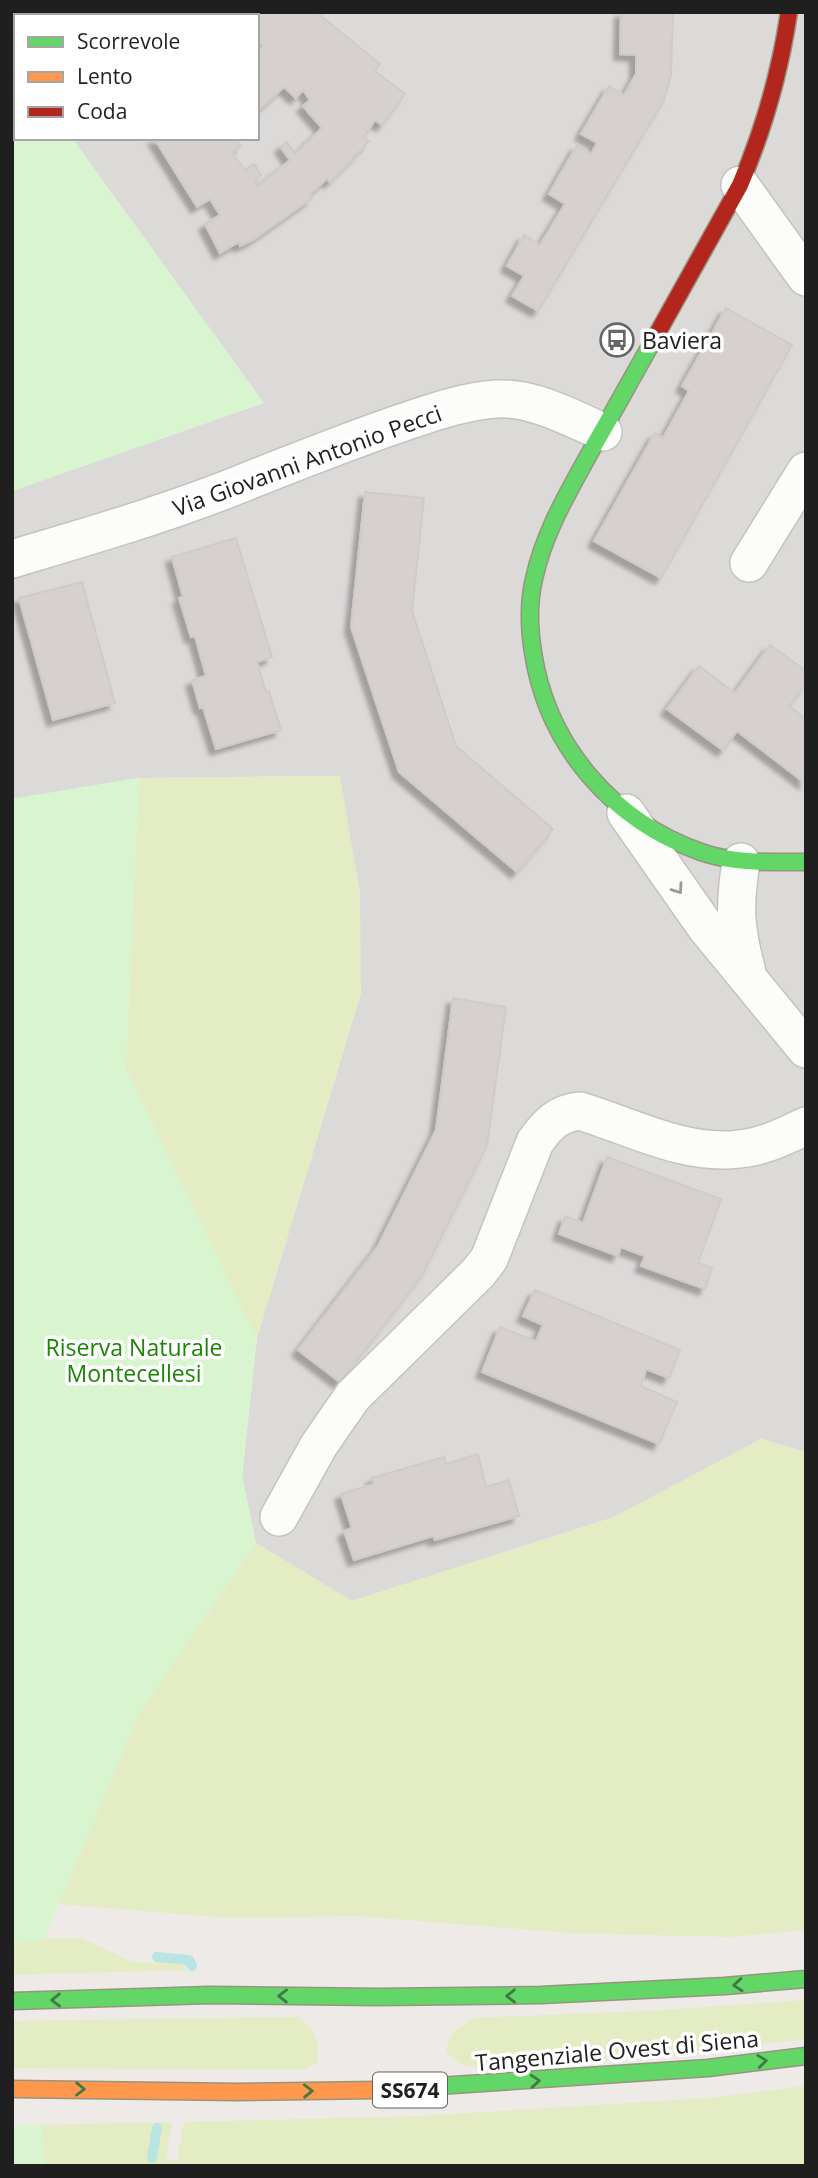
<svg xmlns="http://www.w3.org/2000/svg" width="818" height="2178" viewBox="0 0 818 2178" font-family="'Open Sans',sans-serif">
<defs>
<filter id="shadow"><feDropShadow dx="-6" dy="6" stdDeviation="2" flood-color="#0004"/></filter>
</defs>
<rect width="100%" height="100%" fill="#edeae7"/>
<!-- residential -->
<path fill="#dcdad9" d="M12,12H806V1452L761,1439L614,1517L352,1601L256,1543L242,1476L257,1338L361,993L340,776L139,778L12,799V491L263,403L72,138H257V16H16V52L12,46Z"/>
<!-- grass -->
<path fill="#e4ecc3" d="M340,776L360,893L361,993L257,1338L126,1069L139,778Z
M761,1439L806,1452V1930L729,1937L571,1933L357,1916L229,1918L59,1904L139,1714L256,1543L352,1601L614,1517Z
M82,1938L132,1962L185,1964V1970L12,1975V1944L44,1939Z
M806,2000V2039L636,2057L484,2068C467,2066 456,2065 446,2050L453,2032L473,2018L648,2011Z
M299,2017C316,2033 320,2039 317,2063L304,2070L12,2068V2021Z
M806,2086V2166H45L41,2125L172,2122L166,2159L177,2162L184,2122L421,2116L708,2098Z"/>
<!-- park -->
<path fill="#d9f5d0" d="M12,46L16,52V138H72L264,403L12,491Z
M139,778L126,1069L257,1338L242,1476L256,1543L139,1714L44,1939L12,1944V799Z
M12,2125H41L45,2166H12Z"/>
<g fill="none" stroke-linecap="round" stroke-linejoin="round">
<!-- stream -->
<path stroke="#b8e4e1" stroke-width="10" d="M157,1957L189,1960L192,1966
M152,2158L157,2128"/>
</g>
<!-- building -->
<path fill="#d6d1cf" stroke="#d0cbc8" stroke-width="2" filter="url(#shadow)" d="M89,12H185L182,16H93Z
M253,12H316L380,64L375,71L405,94L382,125L375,120L364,137L369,141L330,182L327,179L309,195L312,198L253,240L240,246L239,242L220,253L205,224L220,215L210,199L197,207L154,138H235L241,146L232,153L245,170L254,164L261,175L254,181L258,186L290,160L281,147L287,142L295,154L322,128L303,106L310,100L303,90L296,98L284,87L257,112V51L263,46L257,41V16H250Z
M621,12H673L671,75L664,100L538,311L512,296L524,276L507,266L524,235L540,245L565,204L549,194L577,145L591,154L597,143L581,134L609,86L624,95L636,74V55L620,54Z
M726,308L792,345L661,578L594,541L655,433L663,438L689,391L682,386Z
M365,492L424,498L412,611L456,746L553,829L517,872L399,772L351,627Z
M236,538L272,657L257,662L266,692L269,691L281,730L216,749L203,707L200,708L192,680L206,676L195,636L191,637L179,598L183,597L172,557Z
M82,582L115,703L53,720L19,598Z
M770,645L806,671V684L789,706L806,719L805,783L737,731L723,750L667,709L699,666L735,693Z
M453,998L506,1007L487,1146L423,1274L340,1382L298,1350L378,1246L436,1130Z
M607,1157L721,1199L698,1263L712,1268L705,1289L641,1266L645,1256L621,1247L618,1256L559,1234L565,1216L583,1223Z
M535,1290L680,1350L669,1378L646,1369L641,1386L677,1402L659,1444L482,1372L500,1327L536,1341L543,1325L523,1316Z
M478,1454L486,1487L509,1480L519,1516L435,1540L433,1536L354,1560L344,1531L352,1528L341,1494L374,1484L372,1478L444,1457L446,1464Z"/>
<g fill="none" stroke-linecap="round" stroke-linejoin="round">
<defs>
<path id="street" d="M44,12L46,16
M740,185L806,277
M12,559C82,538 152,518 220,492C281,468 342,443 404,422C434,412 465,401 497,399C533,397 571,418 603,432
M749,563L806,471
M626,813L705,926L806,1049
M741,862C734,906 735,928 747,972
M279,1517L319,1445L353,1396L478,1273L489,1259L535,1142C547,1125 558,1113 580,1111C630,1126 685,1156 739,1149C763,1147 785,1136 806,1126"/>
<path id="fast" d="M657,334C635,372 614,411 592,449C569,491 544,532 534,579C528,604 529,627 533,652C547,746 613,821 701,852C735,864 771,862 806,862
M12,2001L210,1995L377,1997L541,1995L725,1986L806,1979
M378,2090L708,2068L806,2056"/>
<path id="slow" d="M12,2089L238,2092L378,2090"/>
<path id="jam" d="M657,334L740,185C764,129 780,72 789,12"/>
</defs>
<!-- street casing -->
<use href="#street" stroke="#c4c3c2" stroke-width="40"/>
<!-- fast casing -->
<use href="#fast" stroke="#98947e" stroke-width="19"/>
<!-- slow casing -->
<use href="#slow" stroke="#98947e" stroke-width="19"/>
<!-- jam casing -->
<use href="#jam" stroke="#98947e" stroke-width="19"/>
<!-- street -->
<use href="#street" stroke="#fcfcfb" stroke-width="37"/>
<!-- fast -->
<use href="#fast" stroke="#63d668" stroke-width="16"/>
<!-- slow -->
<use href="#slow" stroke="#ff974d" stroke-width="16"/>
<!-- jam -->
<use href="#jam" stroke="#b3261e" stroke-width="16"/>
</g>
<!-- one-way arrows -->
<defs><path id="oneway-chevron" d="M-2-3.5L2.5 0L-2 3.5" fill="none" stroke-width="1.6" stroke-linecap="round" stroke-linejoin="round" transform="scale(1.75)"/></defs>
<use stroke="#999998" href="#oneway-chevron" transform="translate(678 889) rotate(55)"/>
<g stroke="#417a44">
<use href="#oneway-chevron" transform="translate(738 1985) rotate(175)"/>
<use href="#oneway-chevron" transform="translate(283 1996) rotate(-179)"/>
<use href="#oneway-chevron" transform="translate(511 1996) rotate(179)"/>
<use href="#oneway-chevron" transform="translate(56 2000) rotate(179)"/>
<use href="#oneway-chevron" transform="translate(762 2061) rotate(-7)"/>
<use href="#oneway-chevron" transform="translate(535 2081) rotate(-4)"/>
<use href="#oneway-chevron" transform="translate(80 2089) rotate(1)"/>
<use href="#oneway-chevron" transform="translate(308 2091) rotate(-1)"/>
</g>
<!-- icons -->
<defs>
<symbol id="bus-ring" viewBox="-11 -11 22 22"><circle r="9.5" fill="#fff" stroke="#676665" stroke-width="1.5"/><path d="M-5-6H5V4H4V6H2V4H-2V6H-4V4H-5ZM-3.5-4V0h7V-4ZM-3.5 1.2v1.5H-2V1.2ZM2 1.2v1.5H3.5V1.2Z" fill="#676665"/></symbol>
</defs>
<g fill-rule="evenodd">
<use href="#bus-ring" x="598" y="321" width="38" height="38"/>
</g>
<g text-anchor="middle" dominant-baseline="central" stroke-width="7" stroke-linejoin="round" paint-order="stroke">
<!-- shield labels -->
<rect fill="#fff" stroke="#626262" stroke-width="2" x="373" y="2072.5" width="74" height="35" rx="5"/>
<g font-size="21" font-weight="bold" fill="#1f1f1f">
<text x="410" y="2090">SS674</text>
</g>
<!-- poi labels -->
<g font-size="23" fill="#1f1f1f" stroke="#fff" text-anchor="start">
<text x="642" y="340">Baviera</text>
</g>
<!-- street labels -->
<g font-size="23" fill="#1f1f1f" stroke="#fff">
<text transform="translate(307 460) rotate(-20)">Via Giovanni Antonio Pecci</text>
<text transform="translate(617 2050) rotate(-5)">Tangenziale Ovest di Siena</text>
</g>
<!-- park labels -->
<g font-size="23" fill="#1a8603" stroke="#fff">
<text x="134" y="1347">Riserva Naturale<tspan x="134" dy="26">Montecellesi</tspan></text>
</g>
</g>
<!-- border -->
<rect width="818" height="2178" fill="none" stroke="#1f1f1f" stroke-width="28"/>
<!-- legend -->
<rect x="14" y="14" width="245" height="126" fill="#ffffff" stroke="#a5a5a5" stroke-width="2"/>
<rect x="28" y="37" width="35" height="10" fill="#63d668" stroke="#a5a5a5" stroke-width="2"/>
<text x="77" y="49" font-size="21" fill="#1f1f1f">Scorrevole</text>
<rect x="28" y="72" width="35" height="10" fill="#ff974d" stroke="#a5a5a5" stroke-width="2"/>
<text x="77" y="84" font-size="21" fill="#1f1f1f">Lento</text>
<rect x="28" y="107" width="35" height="10" fill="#b3261e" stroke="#a5a5a5" stroke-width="2"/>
<text x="77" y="119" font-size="21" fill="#1f1f1f">Coda</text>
</svg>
